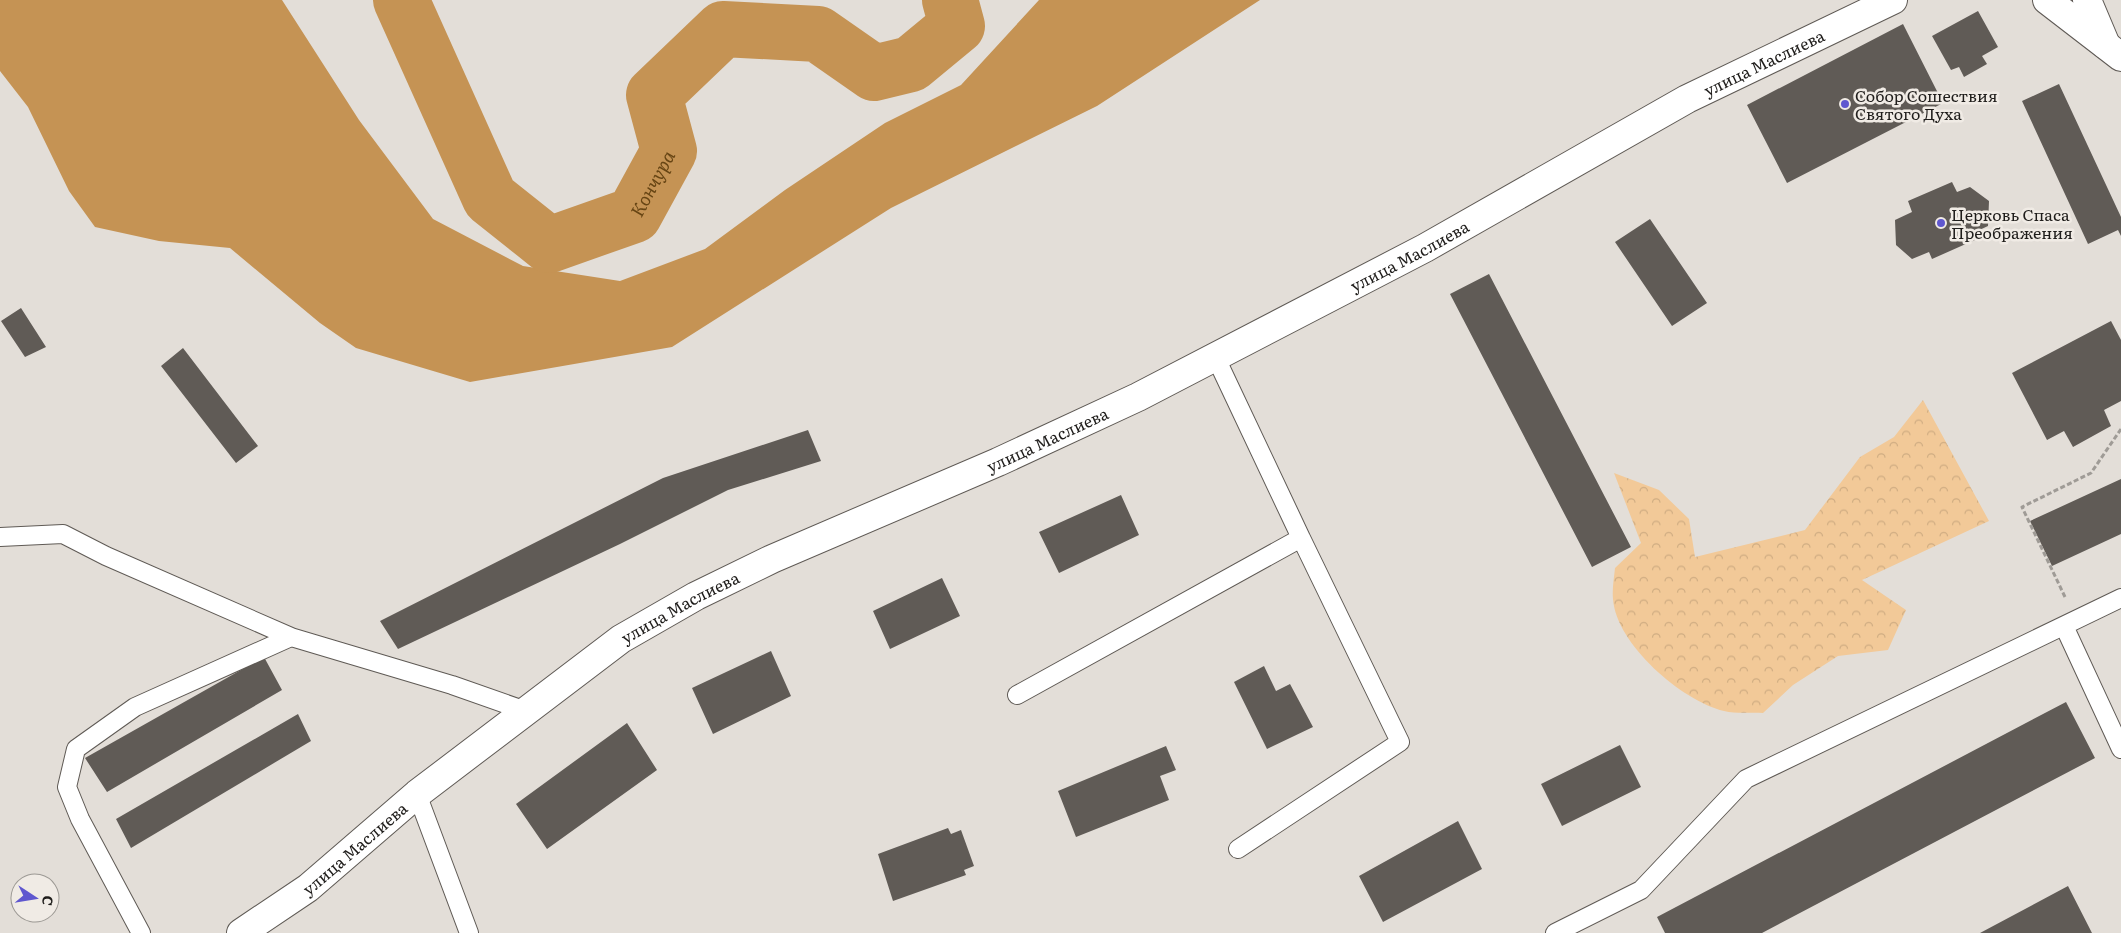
<svg xmlns="http://www.w3.org/2000/svg" width="2121" height="933" viewBox="0 0 2121 933" font-family="Literata,serif">
<defs>
<pattern id="forest-crowns" width="20" height="18" patternUnits="userSpaceOnUse" patternTransform="scale(1.25)"><rect width="20" height="18" fill="#f2c998"/><path d="M2 6a3 3 0 1 1 6 0M12 15a3 3 0 1 1 6 0" fill="none" stroke="#cfac82"/></pattern>
</defs>
<rect width="100%" height="100%" fill="#e3ded8"/>
<!-- forest -->
<path fill="url(#forest-crowns)" d="M1923,400L1989,521L1862,580L1906,610L1888,650L1838,656L1793,685L1763,713C1751,712 1736,714 1724,711C1682,701 1616,644 1613,599C1612,589 1614,578 1615,568L1641,543L1614,473L1659,490L1689,519L1695,557L1805,530L1860,457L1894,437Z"/>
<!-- water -->
<path fill="#c59354" d="M0,0H282L359,120L433,219L523,266L620,281L705,249L785,190L885,123L961,85L1039,0H1260L1097,106L891,208L672,347L470,382L356,348L320,323L230,248L159,241L95,227L69,191L28,107L0,71Z"/>
<g fill="none" stroke-linecap="round" stroke-linejoin="round">
<!-- river -->
<path stroke="#c59354" stroke-width="56" id="s1" d="M401,0L490,198L549,245L634,215L669,151L654,95L723,29L818,34L874,73L911,64L957,26L950,0"/>
</g>
<!-- building -->
<path fill="#605b56" d="M1978,11L1998,47L1982,56L1987,64L1964,77L1959,67L1951,70L1932,36Z
M1903,24L1943,103L1787,183L1747,105Z
M2059,84L2121,217V236L2118,230L2088,244L2022,101Z
M1952,182L1957,192L1970,187L1989,201L1988,226L1975,232L1977,239L1932,259L1929,252L1912,259L1896,245L1895,220L1912,212L1908,201Z
M1650,219L1707,303L1672,326L1615,242Z
M1489,274L1631,547L1592,567L1450,294Z
M21,308L46,347L25,357L1,321Z
M2111,321L2121,340V401L2104,410L2111,426L2073,447L2064,431L2047,440L2012,373Z
M183,348L258,446L236,463L161,366Z
M808,430L821,461L728,490L620,544L398,649L380,621L663,478Z
M2121,479V534L2052,566L2030,521Z
M1121,495L1139,535L1059,573L1039,532Z
M942,578L960,616L890,649L873,611Z
M771,651L791,696L713,734L692,688Z
M264,657L282,690L107,792L85,758Z
M1264,666L1276,691L1290,684L1313,727L1267,749L1234,682Z
M2066,702L2095,758L1762,933H1665L1657,917Z
M298,714L311,741L131,848L116,819Z
M627,723L657,770L547,849L516,804Z
M1620,745L1641,787L1562,826L1541,784Z
M1166,746L1176,770L1160,776L1169,800L1076,837L1058,791Z
M1458,821L1482,869L1383,922L1359,876Z
M948,828L951,834L961,830L974,866L964,870L966,875L893,901L878,854Z
M2068,886L2092,933H1980Z"/>
<g fill="none" stroke-linecap="round" stroke-linejoin="round">
<defs>
<path id="service" d="M0,537L63,534L106,556L291,637L135,707L76,749L67,787L80,819L141,933
M2064,626L2121,749
M291,637L452,685L526,711
M1017,695L1301,538L1216,358
M417,794L469,933
M1238,849L1400,742L1301,538
M1555,933L1641,890L1746,779L2121,598"/>
<path id="minor" d="M2087,0L2106,45"/>
<g id="tertiary">
<path d="M2047,0L2121,57"/>
<path id="s2" d="M241,933L308,888L417,794L621,639L696,596L772,559L998,462L1138,397L1425,248L1687,99L1893,0"/>
</g>
</defs>
<!-- service casing -->
<use href="#service" stroke="#5f5a55" stroke-width="20"/>
<!-- minor casing -->
<use href="#minor" stroke="#5f5a55" stroke-width="30"/>
<!-- tertiary casing -->
<use href="#tertiary" stroke="#5f5a55" stroke-width="30"/>
<!-- path -->
<path stroke="#9f9b96" stroke-width="3" stroke-dasharray="5 2.5" stroke-linecap="butt" d="M2065,597L2022,507L2091,473L2121,429"/>
<!-- service -->
<use href="#service" stroke="#fff" stroke-width="18"/>
<!-- minor -->
<use href="#minor" stroke="#fff" stroke-width="28"/>
<!-- tertiary -->
<use href="#tertiary" stroke="#fff" stroke-width="28"/>
</g>
<!-- markers -->
<g fill="#5f57cf" stroke="#f0ebe5" stroke-width="2">
<circle cx="1845" cy="104" r="5"/>
<circle cx="1941" cy="223" r="5"/>
</g>
<g text-anchor="middle" dominant-baseline="central" stroke-width="5" stroke-linejoin="round" paint-order="stroke">
<!-- street labels -->
<g font-size="16" fill="#1f1d1b" stroke="#f0ebe5">
<text stroke="none"><textPath href="#s2" startOffset="1762">улица Маслиева</textPath></text>
<text stroke="none"><textPath href="#s2" startOffset="1358">улица Маслиева</textPath></text>
<text stroke="none"><textPath href="#s2" startOffset="952">улица Маслиева</textPath></text>
<text stroke="none"><textPath href="#s2" startOffset="548">улица Маслиева</textPath></text>
<text stroke="none"><textPath href="#s2" startOffset="142">улица Маслиева</textPath></text>
</g>
<!-- poi labels -->
<g font-size="16" fill="#1f1d1b" stroke="#f0ebe5" text-anchor="start">
<text x="1855" y="95">Собор Сошествия<tspan x="1855" dy="18">Святого Духа</tspan></text>
<text x="1951" y="214">Церковь Спаса<tspan x="1951" dy="18">Преображения</tspan></text>
</g>
<!-- water labels -->
<g font-size="18" font-style="italic" fill="#674514" stroke="#f0ebe5">
<text stroke="none"><textPath href="#s1" startOffset="419">Кончура</textPath></text>
</g>
</g>
<!-- north arrow -->
<g transform="translate(35 898) rotate(102)"><circle r="24" fill="#f0ebe5" stroke="#9c9994"/>
<path d="M0-4L9 19L0 12L-9 19Z" fill="#5f57cf"/>
<text y="-8" font-size="14" font-weight="bold" text-anchor="middle" fill="#1f1d1b">С</text>
</g>
</svg>
